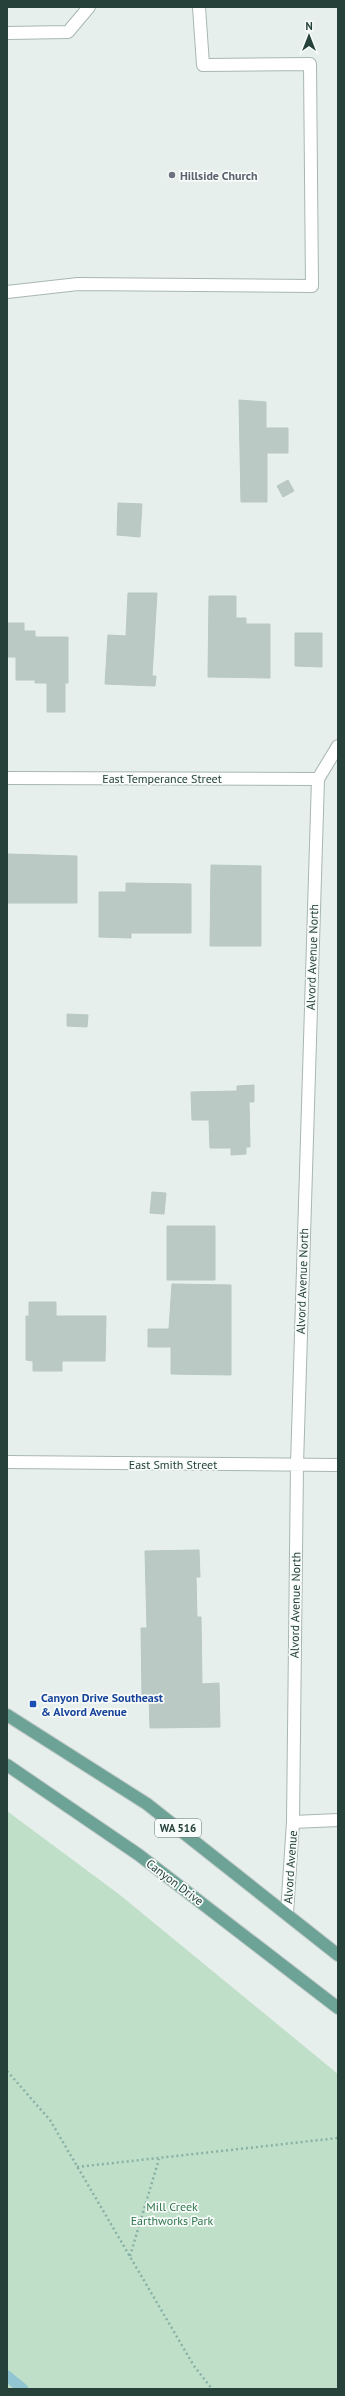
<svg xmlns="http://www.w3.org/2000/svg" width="345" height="2396" viewBox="0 0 345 2396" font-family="'PT Sans',sans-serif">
<rect width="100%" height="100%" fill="#e6efeb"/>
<!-- green -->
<path fill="#c0dfc9" d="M7,1811L120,1895L338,2074V2389H7Z"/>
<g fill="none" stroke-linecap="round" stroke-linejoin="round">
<!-- stream -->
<path stroke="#90c5d1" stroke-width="11" d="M7,2376L23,2389"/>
</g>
<!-- building -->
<path fill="#bbc9c4" stroke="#b8c8c2" d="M239,400L266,402V428H288V453H267V502H241Z
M288,480L294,491L283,497L277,486Z
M118,503L142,504L140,537L117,535Z
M128,593H157L152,676H156L155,686L105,684L108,635L126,636Z
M209,596H236V618H246V624H270V678L208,677Z
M7,623H24V631H35V637H68V683H65V712H47V683H35V680H16V657H7Z
M295,633H322V667L295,666Z
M7,854L77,856V903H7Z
M211,865L261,866V946H210Z
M126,883L191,884V933H131V938L99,937V892H126Z
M67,1014L88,1015L87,1027L67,1026Z
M254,1085V1102H249L250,1147H246V1154L231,1155V1148H210L209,1120H192L191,1092L237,1091V1086Z
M152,1192L166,1193L164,1214L150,1213Z
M167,1226H215V1280H167Z
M172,1284L231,1285V1375L171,1374V1347H148V1329H169Z
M29,1302H56V1316H106L105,1361H62V1371H33V1361L26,1360V1316H29Z
M199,1550L200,1577H196L197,1617H201L202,1684L219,1683L220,1727L150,1728L149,1695H142L141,1628H147L145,1551Z"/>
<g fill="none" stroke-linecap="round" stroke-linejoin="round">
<defs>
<path id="service" d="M7,33L68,32L89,7
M7,292L78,284L312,286L310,64L203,65L199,7
M293,1822L338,1820"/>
<path id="minor" d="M7,778L318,779
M7,1462L338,1465
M287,1913L293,1822L297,1465L318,779L338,746"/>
<path id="primary" d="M7,1715L147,1804L338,1955
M7,1765L139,1855L338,2008"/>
</defs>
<!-- service casing -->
<use href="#service" stroke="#a8b7b2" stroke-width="14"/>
<!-- minor casing -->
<use href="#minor" stroke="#a8b7b2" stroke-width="14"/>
<!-- primary casing -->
<use href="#primary" stroke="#c2cac8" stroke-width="14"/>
<!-- path -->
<path stroke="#87b1a5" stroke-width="2.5" stroke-dasharray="2 3" stroke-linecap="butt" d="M7,2071L50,2120L194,2366L212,2389
M77,2167L338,2138
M130,2256L159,2159"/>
<!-- service -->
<use href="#service" stroke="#fff" stroke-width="12"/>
<!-- minor -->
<use href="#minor" stroke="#fff" stroke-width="12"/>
<!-- primary -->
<use href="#primary" stroke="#6ca396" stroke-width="12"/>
</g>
<!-- markers -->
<circle fill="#6b7280" stroke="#f7fbf9" stroke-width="1.5" cx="172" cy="175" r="4"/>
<rect fill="#1a4fb4" stroke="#f7fbf9" stroke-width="1.5" x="29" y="1700" width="8" height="8" rx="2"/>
<g text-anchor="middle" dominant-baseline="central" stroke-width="3.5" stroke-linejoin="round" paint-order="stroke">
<!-- shield labels -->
<rect fill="#f7fbf9" stroke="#647973" stroke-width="1" x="155" y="1819" width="46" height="18" rx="3"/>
<g font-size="11" font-weight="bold" fill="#25413a">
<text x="178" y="1828">WA 516</text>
</g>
<!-- worship labels -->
<g font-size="12" font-weight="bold" fill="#5b616d" stroke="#f7fbf9" text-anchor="start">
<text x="180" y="175">Hillside Church</text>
</g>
<!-- street labels -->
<g font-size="12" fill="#25413a" stroke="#f7fbf9">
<text x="162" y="778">East Temperance Street</text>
<text transform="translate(312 957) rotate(-88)">Alvord Avenue North</text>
<text transform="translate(302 1281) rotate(-88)">Alvord Avenue North</text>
<text x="173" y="1464">East Smith Street</text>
<text transform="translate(295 1605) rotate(-89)">Alvord Avenue North</text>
<text transform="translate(290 1867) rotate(-86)">Alvord Avenue</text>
<text transform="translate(175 1882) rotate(37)">Canyon Drive</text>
</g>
<!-- transit labels -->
<g font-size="12" font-weight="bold" fill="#164399" stroke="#f7fbf9" text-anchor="start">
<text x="41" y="1697">Canyon Drive Southeast<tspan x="41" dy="14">&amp; Alvord Avenue</tspan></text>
</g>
<!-- park labels -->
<g font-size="12" fill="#30774d" stroke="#f7fbf9">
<text x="172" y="2206">Mill Creek<tspan x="172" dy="14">Earthworks Park</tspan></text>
</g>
</g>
<!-- border -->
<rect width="345" height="2396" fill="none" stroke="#25413a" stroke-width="16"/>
<!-- north arrow -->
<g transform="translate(309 36)" stroke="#f7fbf9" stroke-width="3" paint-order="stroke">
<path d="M0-3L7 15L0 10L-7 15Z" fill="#25413a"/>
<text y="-6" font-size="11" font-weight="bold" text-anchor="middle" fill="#25413a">N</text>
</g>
</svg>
